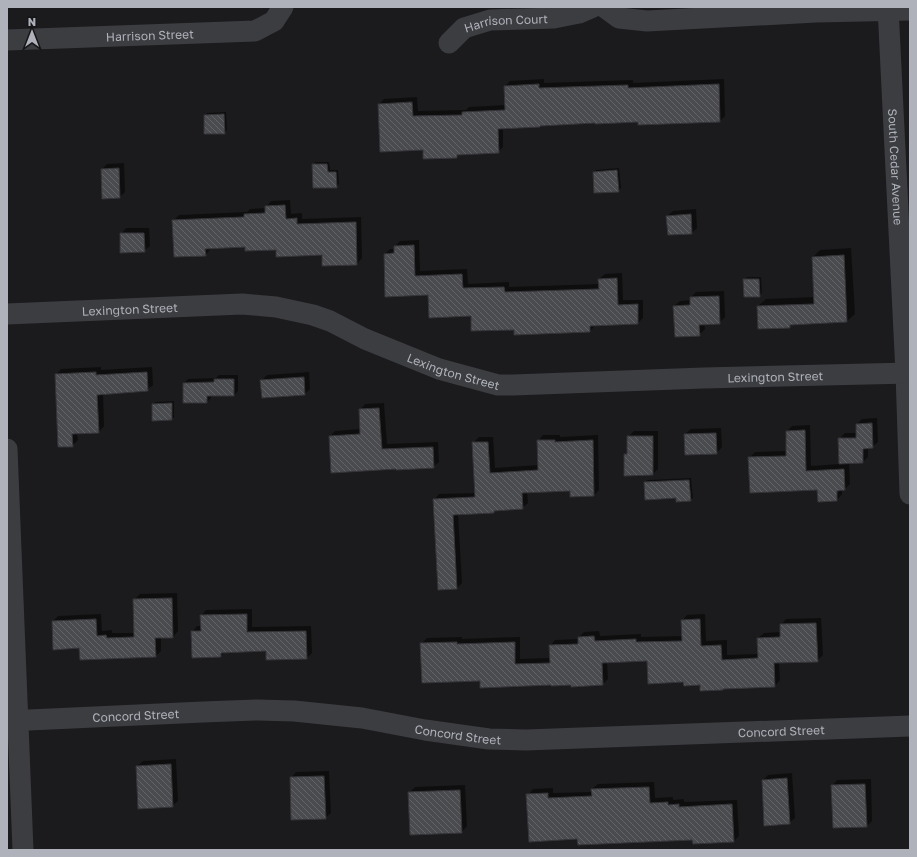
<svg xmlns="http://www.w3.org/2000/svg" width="917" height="857" viewBox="0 0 917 857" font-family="'Golos Text',sans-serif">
<defs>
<pattern id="building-back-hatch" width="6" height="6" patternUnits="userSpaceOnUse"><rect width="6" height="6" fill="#4a4b4f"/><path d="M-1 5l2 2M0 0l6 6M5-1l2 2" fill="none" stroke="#626366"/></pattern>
</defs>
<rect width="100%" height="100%" fill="#1b1b1d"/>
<!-- shadow -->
<path fill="#0007" d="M544,79V83L633,80V83L724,79L725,116L720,121L596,122L541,125L540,126L503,128V147L498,152L460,154L457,157L424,149L379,104L384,99L417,97L418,111L466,110L469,107L506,105L505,86L510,81Z
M226,112L227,130L225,133L205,116L207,113Z
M315,162H329L330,170H338L339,184L336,187L313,165Z
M124,163L125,192L120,197L103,198L102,169L107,164Z
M619,168L621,188L618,191L594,172L596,170Z
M290,200L291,214L302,213V219L361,217L362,258L357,264L323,254L246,246L210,248L211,249L205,255L173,221L179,215L247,212L250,209L266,208V207L271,201Z
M696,209L697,228L692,233L667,216L673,211Z
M126,228H149L150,246L144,251L121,234Z
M419,240L420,271L467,269L468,284L509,282V287L600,284L599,279L605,274L622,273L623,300H643V318L638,323L595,324V326L590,331L515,328L472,315L429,294L385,254L390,249H395V246L400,241Z
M851,248L855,314L847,321L792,324L789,327L758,306L766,299L814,297L813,257L820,250Z
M747,277H761L762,293L759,296L744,280Z
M724,291L725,317L719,323H704L705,329L699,335L674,306L680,301L691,300V297L696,292Z
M101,367V370L152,367L153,385L147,390L103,393L104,426L99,432L77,433L78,440L72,446L56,375L61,369Z
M309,372L310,389L305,394L261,381L267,375Z
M219,375H238V391L234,395H211V398L207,402L184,383L188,379L216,378Z
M174,401V417L172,419L153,404L156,402Z
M384,403L387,444L438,442L439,462L433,467L330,436L335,431L361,429L360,410L365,404Z
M877,418L878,442L872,447L868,448V457L863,462H849L850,484L845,489L842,490V494L837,500L818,489L749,458L755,452L787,451V431L792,426L810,425L811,466L840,464L839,439L845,433H857V424L862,419Z
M721,428L722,447L717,453L685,434L691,429Z
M634,431H658V469L653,474L625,455L628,451V437Z
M543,435H560V437L598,435L599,490L594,495L571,496L570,490L527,492L528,503L522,508L496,510L494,512L458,514L462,583L457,588L439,589L434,500L439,494L476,493L473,443L479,437H493L495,468L539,465L538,441Z
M691,478L693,498L690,500L677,497L645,482L648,480Z
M177,593L178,631L173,637H161V651L156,656L80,647L53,621L58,616L101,614L102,631L112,630V633H135L134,600L140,594Z
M252,609V627L311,626L312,653L307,658L267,650L226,651L221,656L192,632L197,626H201V616L206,610Z
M705,614L706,641L727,640V655L759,654L758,638L764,633L781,632V625L786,619L821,618L823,655L817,661L779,662L780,680L775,686L701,684L648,660L607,662L608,679L603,684H552L481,680L421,644L427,638L462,637V639L520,637V659L550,658V646L555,640L579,639V637L584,632L599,631L600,636L641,634V637L683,636L682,621L687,615Z
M176,759L178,801L172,806L137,766L143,761Z
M329,771L331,813L325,818L291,778L296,772Z
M792,773L795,818L789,823L763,780L768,775Z
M871,779L872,821L867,826L832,786L837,780Z
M654,782L655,798L673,797V800L684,799V802L737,800L739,836L734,841L693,839L578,838L528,795L533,789L553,788V793L593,792L592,789L598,784Z
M465,785L467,826L462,832L411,834L409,793L415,787Z"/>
<!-- building -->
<path fill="url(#building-back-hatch)" stroke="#353539" d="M539,84V88L628,85V88L719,84L720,122L638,125V122L595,124V123L540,126V127L498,129L499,153L457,155V158L423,159V150L380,152L378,104L412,102L413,116L462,115V112L505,110L504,86Z
M224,114L225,134H204V115Z
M312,164H327L328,172H336L337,188H313Z
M119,168L120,198L102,199L101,169Z
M617,170L619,192L594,193L593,172Z
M285,205L286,219L297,218V224L356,222L357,265L322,266V255L276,257V250L245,251V247L205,249L206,256L174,257L172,220L244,217V214L265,213V206Z
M691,214L692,234L668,235L666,216Z
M120,233H144L145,252L120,253Z
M414,245L415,276L462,274L463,288L504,287L505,292L599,289L598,279L617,278L618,305L638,304V324L590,326V332L514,335V330L471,331V316L429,318L428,295L385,297L384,254L394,253V246Z
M844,255L847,322L790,325V328L758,329L757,306L814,304L812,257Z
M743,279H759L760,297H744Z
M719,296L720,324L699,325L700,336L675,337L673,306L690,305V297Z
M96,372V375L147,372L148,391L97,395L99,433L72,434L73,447H58L55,374Z
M304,377L305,395L262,398L260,380Z
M214,379H234V396H207V403H183V383L214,382Z
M172,403V420L152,421V404Z
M379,408L382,449L433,447L434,468L396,470V469L331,473L329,436L360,434L359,409Z
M872,423L873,448L863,449V463L839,464L838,438H856V424Z
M805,430L806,471L844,469L845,490L837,491V501L818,502L817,490L750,493L748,457L786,456V431Z
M716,433L717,454L685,455L684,434Z
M627,436H653V475L624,476V454H627Z
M537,440H555V442L593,440L594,496L570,497V491L522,493L523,509L494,511V513L453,515L457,589L438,590L433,499L475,497L472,442H488L490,473L538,470Z
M689,480L691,501L676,502V498L645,500L644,482Z
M172,598L173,638H155L156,657L80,660L79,648L53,650L52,621L96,619L97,636L106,635L107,638L134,637L133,599Z
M247,614V632L306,631L307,659L266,660V651L221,653V657L192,658L191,631H201L200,615Z
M700,619L701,646L721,645L722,660L758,658L757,638L780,637V624L816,623L818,662L774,663L775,687L723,689V690L700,691V685L684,686L683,682L648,684L647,661L602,663L603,685L571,687V685L551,686V685L480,688V681L422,683L420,643L457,642V644L515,642V664L550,663L549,645L578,644V637L594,636L595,641L636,639V642L682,641L681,620Z
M171,764L173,807L138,809L136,766Z
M324,776L326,819L291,820L290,777Z
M787,778L790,824L764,826L762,780Z
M865,784L867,827L833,828L831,785Z
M649,787L650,803L668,802V805L679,804V807L732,804L734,842L693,844L692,840L578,845L577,839L529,842L526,794L548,793V798L592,796L591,789Z
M460,790L462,833L410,835L408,792Z"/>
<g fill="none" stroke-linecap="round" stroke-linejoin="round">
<!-- minor -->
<g stroke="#3c3d41" stroke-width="21">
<path d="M604,7L619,18L647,21L816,12L910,10"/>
<path id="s1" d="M888,7L906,373L910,494"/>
<path id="s2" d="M7,40L255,31L274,21L283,7"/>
<path id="s3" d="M449,43L464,28L490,20L554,18L579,13L593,7"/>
<path id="s4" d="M7,314L242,304L276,307L313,315L330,321L365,339L439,369L498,385H513L704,378L910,373"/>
<path d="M7,449L23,850"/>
<path id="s5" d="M7,721L203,712L257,710L294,711L362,718L425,730L489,739L526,740L910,726"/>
</g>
</g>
<g text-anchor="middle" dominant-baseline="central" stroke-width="3.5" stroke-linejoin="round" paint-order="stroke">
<!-- street labels -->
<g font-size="12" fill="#afb2bb" stroke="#161618">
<text stroke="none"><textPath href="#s3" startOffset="64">Harrison Court</textPath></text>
<text stroke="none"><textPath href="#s2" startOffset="143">Harrison Street</textPath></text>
<text stroke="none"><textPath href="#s1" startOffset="160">South Cedar Avenue</textPath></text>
<text stroke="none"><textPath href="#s4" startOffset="123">Lexington Street</textPath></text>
<text stroke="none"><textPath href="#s4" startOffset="459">Lexington Street</textPath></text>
<text stroke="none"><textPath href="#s4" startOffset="783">Lexington Street</textPath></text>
<text stroke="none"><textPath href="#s5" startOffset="129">Concord Street</textPath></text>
<text stroke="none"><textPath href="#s5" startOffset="777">Concord Street</textPath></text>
<text stroke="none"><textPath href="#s5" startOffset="453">Concord Street</textPath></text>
</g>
</g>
<!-- border -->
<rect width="917" height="857" fill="none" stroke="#afb2bb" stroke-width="16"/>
<!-- north arrow -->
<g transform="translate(32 32)" stroke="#161618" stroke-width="3" paint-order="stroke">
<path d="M0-3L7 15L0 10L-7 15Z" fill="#afb2bb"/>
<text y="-6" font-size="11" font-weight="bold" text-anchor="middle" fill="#afb2bb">N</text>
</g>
</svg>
